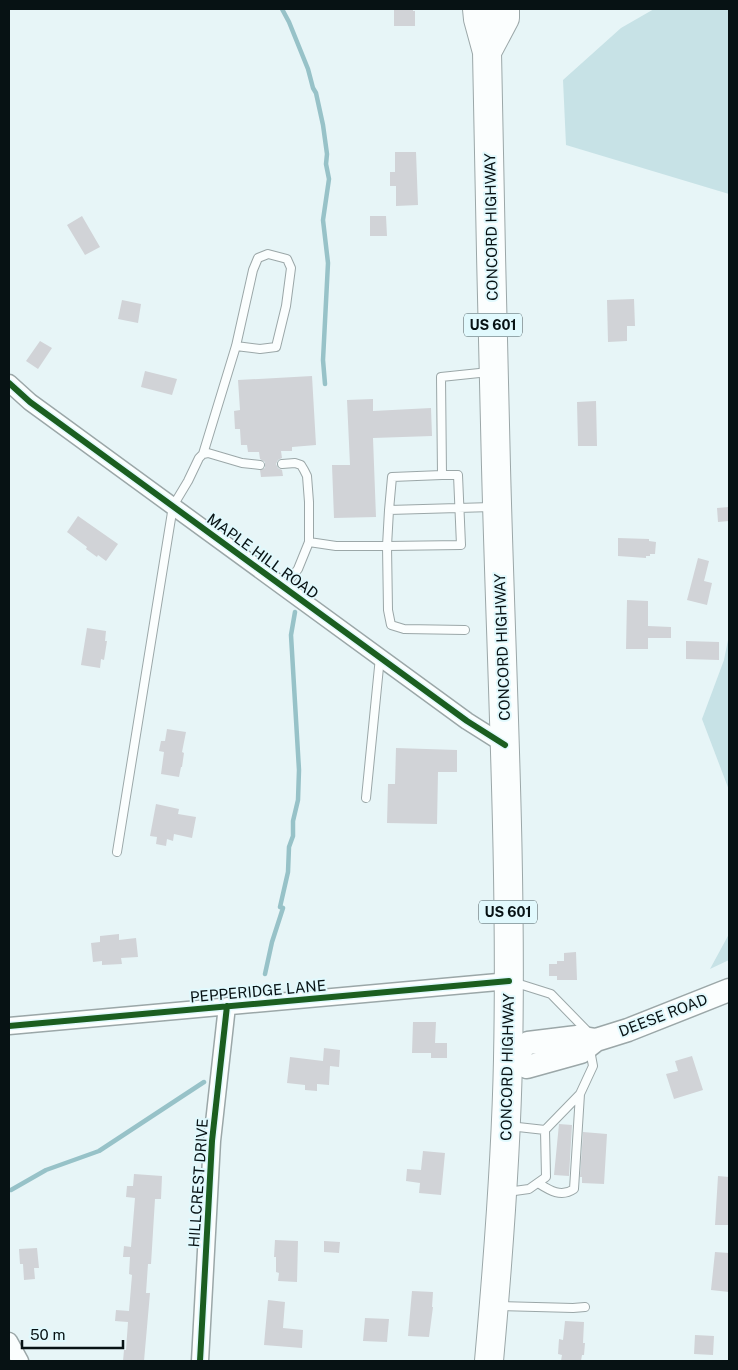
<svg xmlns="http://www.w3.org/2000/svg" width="738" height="1370" viewBox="0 0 738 1370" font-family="'Public Sans',sans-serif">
<rect width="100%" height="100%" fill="#e7f5f7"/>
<!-- green -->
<path fill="#c7e2e6" d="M654,9H729V194L566,145L563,80L621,28Z
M729,635V790L702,719L724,660Z
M729,934V960L710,969Z"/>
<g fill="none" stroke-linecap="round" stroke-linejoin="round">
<!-- stream -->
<path stroke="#97c2c8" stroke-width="4.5" d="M282,9L289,22L308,69L313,88L316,93L323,125L327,154L326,164L329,179L323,220L328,263L323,360L325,384
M265,974L272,942L283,908L280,907L288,872L289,847L293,836V821L298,800L299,770L291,635L295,612
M9,1190H11L46,1170L99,1151L204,1082"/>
</g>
<!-- building -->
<path fill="#d1d3d7" d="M394,9H413V11H415V26H394Z
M395,152H416L418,205L396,206V186H390V172H395Z
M82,216L100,247L85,255L67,225Z
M370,216H386L387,236H370Z
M634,299L635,326H627V341L608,342L607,300Z
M122,300L141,304L138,323L118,319Z
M40,341L52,348L38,369L26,361Z
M145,371L177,379L172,395L141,387Z
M312,376L316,445L292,447V451H281L282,458L278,460L276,464L278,468L282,470L283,476L261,477L260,470L265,468V462L260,459L259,452H248L247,445H241L240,429H235L234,411L240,410L238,380Z
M373,399V411L431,408L432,436L373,438L376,517L334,518L332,465H350L347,400Z
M596,401L597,446H578L577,402Z
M729,507V521L718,522L717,508Z
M78,516L118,544L106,561L98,555L97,557L86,549L87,547L67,532Z
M618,538L649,539V541L656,542L655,554H650V556H646V558L618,556Z
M698,558L709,561L704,581L712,583L707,605L687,600Z
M627,600L648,601V626L671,627V638H648V649H626Z
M87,628L106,631L105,641H107L104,660L101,659L100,668L81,665Z
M686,641L719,642V660L686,659Z
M167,729L186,732L182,752L184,753L182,767H181L179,777L161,774L164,752L159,751L161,741H165Z
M396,748L457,750V772H438L437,824L387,823L388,784H395Z
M156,804L179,809L178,814L196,817L192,838L174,834L173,841L167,839L166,846L156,844L157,837L150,836Z
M119,934V940L136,938L138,957L121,958L122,964L102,965V961L93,962L91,943L100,942V936Z
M576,952L577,980H557V976H549V964H557V961H564V953Z
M413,1022H436L435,1043H447V1058H431V1053H412Z
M324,1048L340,1050L339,1067L330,1066L329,1085L317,1084V1091L305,1090V1085L287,1083L290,1057L323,1061Z
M692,1056L703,1090L674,1099L666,1074L678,1071L675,1061Z
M559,1124L572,1125L569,1176L554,1175Z
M583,1132L607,1134L604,1184L582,1183V1177H580Z
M423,1151L445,1153L441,1195L419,1193L420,1183L406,1181L407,1169L421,1170Z
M134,1174L162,1176L161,1199H155L151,1264H148L146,1293H150L144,1361H123L124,1350H126L128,1322L115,1321L116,1310L129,1311L132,1275L129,1274L130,1257H123L124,1246L131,1247L135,1198L126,1197L127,1186H133Z
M718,1176L729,1177V1225H715Z
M275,1240L298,1241L297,1282L278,1281L279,1273L276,1272V1257H274Z
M324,1241L340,1242L339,1253L324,1252Z
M37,1248L39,1268H34L35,1279L24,1280L23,1264H20L19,1249Z
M715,1252L729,1253V1292L711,1290Z
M412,1291L433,1292L432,1307H433L429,1337L408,1336Z
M268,1300L285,1302L283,1328L303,1330L302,1348L264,1345Z
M365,1318L389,1319L387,1342L363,1341Z
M565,1321L584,1322L583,1343H585L584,1355H582L581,1361H561L562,1355L558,1354L559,1339L563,1340Z
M695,1335L714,1336L713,1355L694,1354Z"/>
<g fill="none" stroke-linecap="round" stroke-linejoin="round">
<defs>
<path id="lane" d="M203,454L236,346L253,270L258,258L268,254L287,259L291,268L286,306L276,347L260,349L236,346
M282,464L295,463L301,465L304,470L307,476L309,502V542L298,569L284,587
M389,510L392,477L442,475
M309,542L336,546H387L389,510L492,507
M465,630L404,629L391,625L388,610L387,546L461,545L458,475H442L441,377L489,372
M366,798L380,657
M117,852L173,506L188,481L199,458L203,454L208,453L242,463L260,465
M513,982L551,994L590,1034
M545,1130L580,1094L593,1066L590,1050
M538,1183C549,1190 561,1198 574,1189L580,1094
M507,1192L529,1189L546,1177L545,1130L509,1126
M499,1306L573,1308L585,1307"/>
<path id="street" d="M9,383L30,402L52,418L467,721L505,745
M9,1026L509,981
M9,1341L20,1361
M200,1361L212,1141L227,1006"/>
<path id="secondary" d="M596,1040L577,1037L528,1043L508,1059L527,1067L581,1052L596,1040L628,1030L729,990"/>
<path id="highway" d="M477,9L478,19L487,52C490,190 492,329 496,467C501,664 512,862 508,1059C506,1160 498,1261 489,1361
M487,52L505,18V9"/>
</defs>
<!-- lane casing -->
<use href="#lane" stroke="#9ba7a8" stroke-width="10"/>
<!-- street casing -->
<use href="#street" stroke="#9ba7a8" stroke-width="19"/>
<!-- secondary casing -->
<use href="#secondary" stroke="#9ba7a8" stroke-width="25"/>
<!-- highway casing -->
<use href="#highway" stroke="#9ba7a8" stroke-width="30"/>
<!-- lane -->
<use href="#lane" stroke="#fbfefe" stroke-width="8"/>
<!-- street -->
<use href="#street" stroke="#fbfefe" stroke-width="16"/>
<!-- secondary -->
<use href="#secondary" stroke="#fbfefe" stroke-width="22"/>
<!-- highway -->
<use href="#highway" stroke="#fbfefe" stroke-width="28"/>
<defs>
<path id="cycleway" d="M9,383L30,402L52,418L467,721L505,745
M9,1026L509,981
M200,1361L212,1141L227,1006"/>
</defs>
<!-- cycleway casing -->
<use href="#cycleway" stroke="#e1f9fd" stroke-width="9"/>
<!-- cycleway -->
<use href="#cycleway" stroke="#1b5e20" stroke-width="6"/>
</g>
<g text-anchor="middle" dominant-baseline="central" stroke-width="4" stroke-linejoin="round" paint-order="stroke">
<!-- shield labels -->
<g fill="#e1f9fd" stroke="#48575a" stroke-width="1">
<rect x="464" y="313.5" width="58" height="23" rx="4"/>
<rect x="479" y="900.5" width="58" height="23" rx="4"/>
</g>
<g font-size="14" font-weight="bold" fill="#071214">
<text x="493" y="325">US 601</text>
<text x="508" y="912">US 601</text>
</g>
<!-- street labels -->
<g font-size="15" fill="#071214" stroke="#e1f9fd">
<text transform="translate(491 227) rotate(-91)">CONCORD HIGHWAY</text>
<text transform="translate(263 556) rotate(36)">MAPLE HILL ROAD</text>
<text transform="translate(502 647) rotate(-92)">CONCORD HIGHWAY</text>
<text transform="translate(258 991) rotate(-5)">PEPPERIDGE LANE</text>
<text transform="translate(663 1015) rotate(-21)">DEESE ROAD</text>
<text transform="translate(507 1067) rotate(-89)">CONCORD HIGHWAY</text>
<text transform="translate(198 1183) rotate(-86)">HILLCREST DRIVE</text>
</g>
</g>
<!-- border -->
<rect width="738" height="1370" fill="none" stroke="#071214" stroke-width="20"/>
<!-- scale -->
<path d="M22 1340v8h101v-8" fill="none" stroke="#071214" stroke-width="2.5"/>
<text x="30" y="1340" font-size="15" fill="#071214" stroke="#e1f9fd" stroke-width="4" paint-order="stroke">50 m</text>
</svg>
